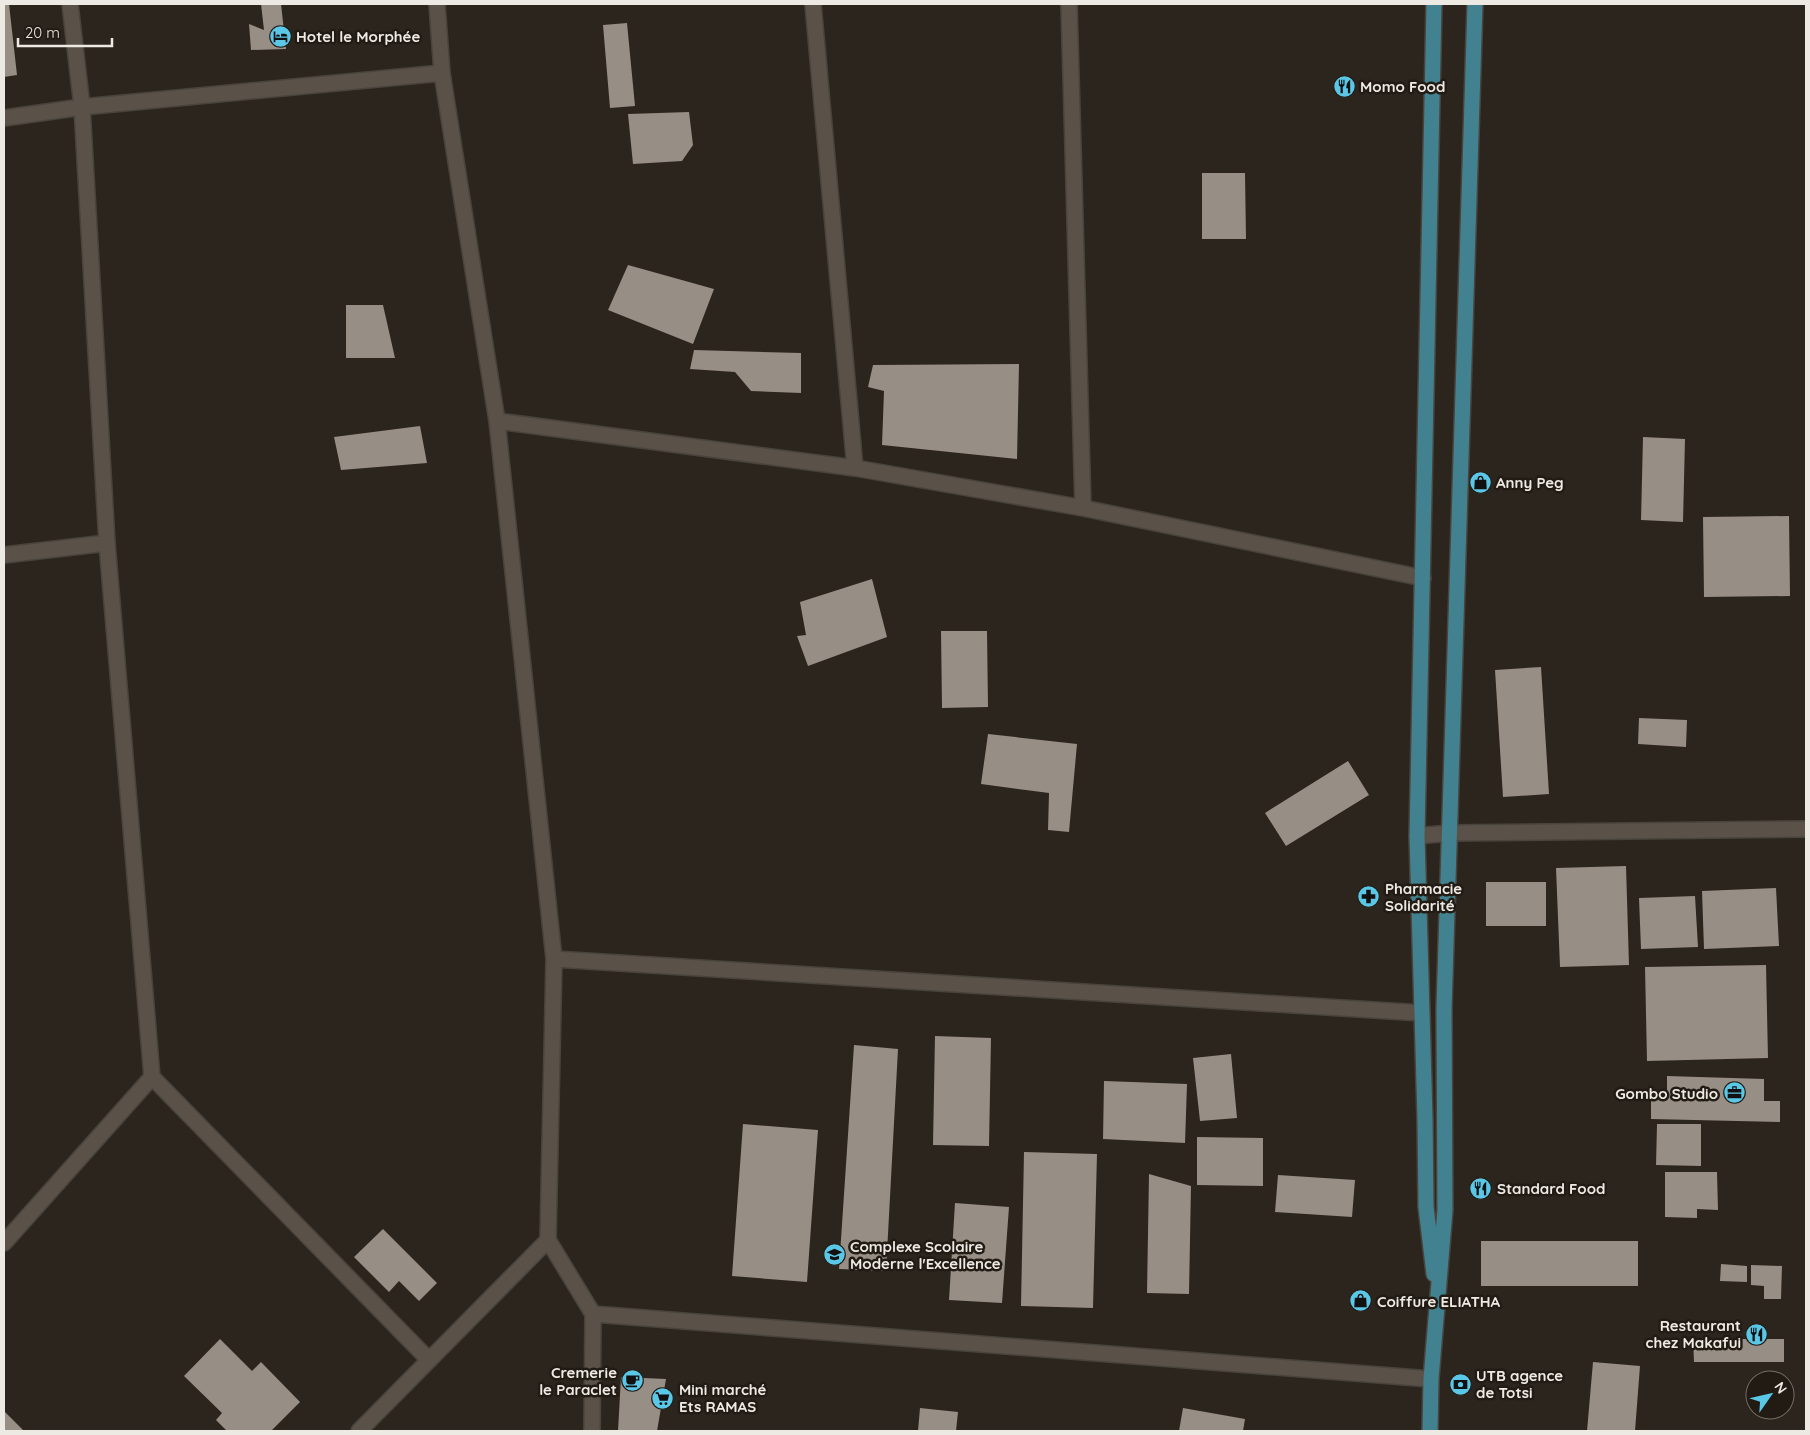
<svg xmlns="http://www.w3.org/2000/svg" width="1810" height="1435" viewBox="0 0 1810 1435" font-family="Quicksand,sans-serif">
<rect width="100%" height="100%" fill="#2c251d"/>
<!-- building -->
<path fill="#978e85" d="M4,4H9L17,75L4,77Z
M261,4H281L286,49L251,50L249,24L264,30Z
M627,23L635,106L610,108L603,25Z
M689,112L693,145L682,161L633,164L628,114Z
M1202,173H1245L1246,239H1202Z
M628,265L714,289L693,344L608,310Z
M346,305H383L395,358H346Z
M694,350L801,353V393L751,391L735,372L690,369Z
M1019,364L1017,459L882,445L884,391L868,387L873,365Z
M420,426L427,463L341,470L334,437Z
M1643,437L1685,439L1683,522L1641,520Z
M1789,516L1790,596L1704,597L1703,517Z
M872,579L887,637L808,666L797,636L806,635L800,602Z
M941,631H987L988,707L942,708Z
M1541,667L1549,794L1503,797L1495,670Z
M1639,718L1687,720L1686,747L1638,744Z
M988,734L1077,744L1069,832L1048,830L1049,793L981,784Z
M1348,761L1369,795L1286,846L1265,813Z
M1626,866L1629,965L1560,967L1556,868Z
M1486,882H1546V926H1486Z
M1776,888L1779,946L1704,949L1702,891Z
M1695,896L1698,947L1641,949L1639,898Z
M1766,965L1768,1058L1647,1061L1645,967Z
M935,1036L991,1038L989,1146L933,1145Z
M854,1045L898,1049L886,1271L839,1269Z
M1231,1054L1237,1118L1200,1121L1193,1058Z
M1667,1076L1764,1079V1101H1780V1122L1651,1119V1096L1667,1097Z
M1104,1081L1187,1084L1185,1143L1103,1139Z
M743,1124L818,1130L807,1282L732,1276Z
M1657,1124H1701V1166L1656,1165Z
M1197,1137L1263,1138V1186L1197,1185Z
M1024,1152L1097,1154L1093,1308L1021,1306Z
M1665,1172H1717L1718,1210L1697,1209V1218L1665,1217Z
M1149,1174L1191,1186L1189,1294L1147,1293Z
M1278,1175L1355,1180L1352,1217L1275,1212Z
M955,1203L1009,1207L1002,1303L949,1300Z
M383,1229L437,1283L419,1301L399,1281L389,1292L354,1257Z
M1481,1241H1638V1286H1481Z
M1721,1264L1747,1266V1282L1720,1281Z
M1751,1265L1782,1266L1781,1299H1764V1286L1751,1285Z
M220,1339L252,1371L261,1362L300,1402L271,1431H227L216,1420L222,1413L184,1376Z
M1693,1339H1784V1362H1694Z
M1593,1362L1640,1366L1635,1431H1587Z
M621,1377L666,1379L657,1431H618Z
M920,1408L958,1412L956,1431H918Z
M1183,1408L1245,1419L1243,1431H1179Z
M4,1411L24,1431H4Z"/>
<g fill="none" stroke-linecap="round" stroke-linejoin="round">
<defs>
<path id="minor" d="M70,4L82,107L107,543L152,1077L429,1360
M437,4L442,73L497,421L554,959L548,1240L593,1314L592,1431
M813,4L855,468
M1069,4L1083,508
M4,118L82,107L442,73
M497,421L855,468L1083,508L1423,578
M4,555L107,543
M1417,836L1449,833L1806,829
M554,959L1422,1013
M4,1243L152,1077
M593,1314L1431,1379
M359,1431L548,1240"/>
<path id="major" d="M1434,4L1417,836L1425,1119L1426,1207L1434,1274
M1430,1431L1431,1379L1445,1210L1444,1009L1475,4"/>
</defs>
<!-- minor casing -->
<use href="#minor" stroke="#48433c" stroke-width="18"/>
<!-- major casing -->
<use href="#major" stroke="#48433c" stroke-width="18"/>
<!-- minor -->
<use href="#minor" stroke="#5a5249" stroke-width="15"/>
<!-- major -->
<use href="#major" stroke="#428290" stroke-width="15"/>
</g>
<!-- icons -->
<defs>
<symbol id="hotel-disc" viewBox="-11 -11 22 22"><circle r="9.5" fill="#5bc7e7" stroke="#221b14"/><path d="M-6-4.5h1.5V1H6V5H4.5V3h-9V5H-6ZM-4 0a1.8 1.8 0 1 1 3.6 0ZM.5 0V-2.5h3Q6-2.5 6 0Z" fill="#111"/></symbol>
<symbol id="restaurant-disc" viewBox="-11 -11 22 22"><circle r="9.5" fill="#5bc7e7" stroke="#221b14"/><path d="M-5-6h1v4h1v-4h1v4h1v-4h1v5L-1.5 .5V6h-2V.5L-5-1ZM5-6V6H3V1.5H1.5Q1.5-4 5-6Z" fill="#111"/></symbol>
<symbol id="shop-disc" viewBox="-11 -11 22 22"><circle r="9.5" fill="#5bc7e7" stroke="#221b14"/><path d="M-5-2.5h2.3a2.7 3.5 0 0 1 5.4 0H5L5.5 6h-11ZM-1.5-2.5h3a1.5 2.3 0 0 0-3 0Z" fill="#111"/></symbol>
<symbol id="pharmacy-disc" viewBox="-11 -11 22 22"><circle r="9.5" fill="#5bc7e7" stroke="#221b14"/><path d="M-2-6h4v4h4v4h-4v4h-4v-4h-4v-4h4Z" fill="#111"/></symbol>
<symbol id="office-disc" viewBox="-11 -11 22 22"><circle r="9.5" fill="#5bc7e7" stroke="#221b14"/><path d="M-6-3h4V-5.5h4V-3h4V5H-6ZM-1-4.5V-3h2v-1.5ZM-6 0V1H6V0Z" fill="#111"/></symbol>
<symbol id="school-disc" viewBox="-11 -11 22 22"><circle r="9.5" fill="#5bc7e7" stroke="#221b14"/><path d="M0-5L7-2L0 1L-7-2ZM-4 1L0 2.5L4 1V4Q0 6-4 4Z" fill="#111"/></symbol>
<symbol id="cafe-disc" viewBox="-11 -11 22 22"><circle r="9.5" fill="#5bc7e7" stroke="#221b14"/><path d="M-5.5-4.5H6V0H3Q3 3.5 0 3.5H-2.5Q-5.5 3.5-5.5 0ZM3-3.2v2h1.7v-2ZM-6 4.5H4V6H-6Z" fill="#111"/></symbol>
<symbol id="bank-disc" viewBox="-11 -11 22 22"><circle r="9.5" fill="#5bc7e7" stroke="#221b14"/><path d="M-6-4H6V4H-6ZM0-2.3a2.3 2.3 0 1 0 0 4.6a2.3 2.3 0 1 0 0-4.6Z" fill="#111"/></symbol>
<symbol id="supermarket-disc" viewBox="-11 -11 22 22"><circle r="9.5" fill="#5bc7e7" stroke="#221b14"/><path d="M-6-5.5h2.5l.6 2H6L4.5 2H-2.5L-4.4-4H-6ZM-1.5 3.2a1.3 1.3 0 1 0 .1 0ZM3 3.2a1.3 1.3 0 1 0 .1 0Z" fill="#111"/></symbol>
</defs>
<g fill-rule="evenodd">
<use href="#hotel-disc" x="268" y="24" width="25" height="25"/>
<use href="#restaurant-disc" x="1332" y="74" width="25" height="25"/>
<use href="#shop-disc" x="1468" y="470" width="25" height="25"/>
<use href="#pharmacy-disc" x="1356" y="884" width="25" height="25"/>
<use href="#office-disc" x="1722" y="1080" width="25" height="25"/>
<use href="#restaurant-disc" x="1468" y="1176" width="25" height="25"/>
<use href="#school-disc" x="822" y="1242" width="25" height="25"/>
<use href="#shop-disc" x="1348" y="1288" width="25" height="25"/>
<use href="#restaurant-disc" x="1744" y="1322" width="25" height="25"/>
<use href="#cafe-disc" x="620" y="1368" width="25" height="25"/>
<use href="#bank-disc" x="1448" y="1372" width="25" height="25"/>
<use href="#supermarket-disc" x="650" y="1386" width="25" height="25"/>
</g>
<g text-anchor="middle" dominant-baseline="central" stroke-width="5" stroke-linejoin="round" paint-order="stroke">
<!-- poi labels -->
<g font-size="15" font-weight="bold" fill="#ede9e3" stroke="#221b14" text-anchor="start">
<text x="296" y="36">Hotel le Morphée</text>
<text x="1360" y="86">Momo Food</text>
<text x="1496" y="482">Anny Peg</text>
<text x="1385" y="888">Pharmacie<tspan x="1385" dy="17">Solidarité</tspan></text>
<text x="1718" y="1093" text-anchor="end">Gombo Studio</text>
<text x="1497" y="1188">Standard Food</text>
<text x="850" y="1246">Complexe Scolaire<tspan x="850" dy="17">Moderne l'Excellence</tspan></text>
<text x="1377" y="1301">Coiffure ELIATHA</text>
<text x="1741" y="1325" text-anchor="end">Restaurant<tspan x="1741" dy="17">chez Makafui</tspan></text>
<text x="617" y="1372" text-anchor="end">Cremerie<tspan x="617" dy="17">le Paraclet</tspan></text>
<text x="1476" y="1375">UTB agence<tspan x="1476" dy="17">de Totsi</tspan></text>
<text x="679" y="1389">Mini marché<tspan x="679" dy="17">Ets RAMAS</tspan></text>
</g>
</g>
<!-- border -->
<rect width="1810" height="1435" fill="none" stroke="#ede9e3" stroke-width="10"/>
<!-- north arrow -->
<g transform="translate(1770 1395) rotate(56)"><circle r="24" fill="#221b14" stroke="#736d67"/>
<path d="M0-4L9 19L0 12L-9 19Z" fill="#5bc7e7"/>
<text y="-8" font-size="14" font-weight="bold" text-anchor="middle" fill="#ede9e3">N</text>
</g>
<!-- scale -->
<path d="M18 38v8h94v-8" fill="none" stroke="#ede9e3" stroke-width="2.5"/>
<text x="25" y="38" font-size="15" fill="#ede9e3" stroke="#221b14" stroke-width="4" paint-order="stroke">20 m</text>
</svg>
